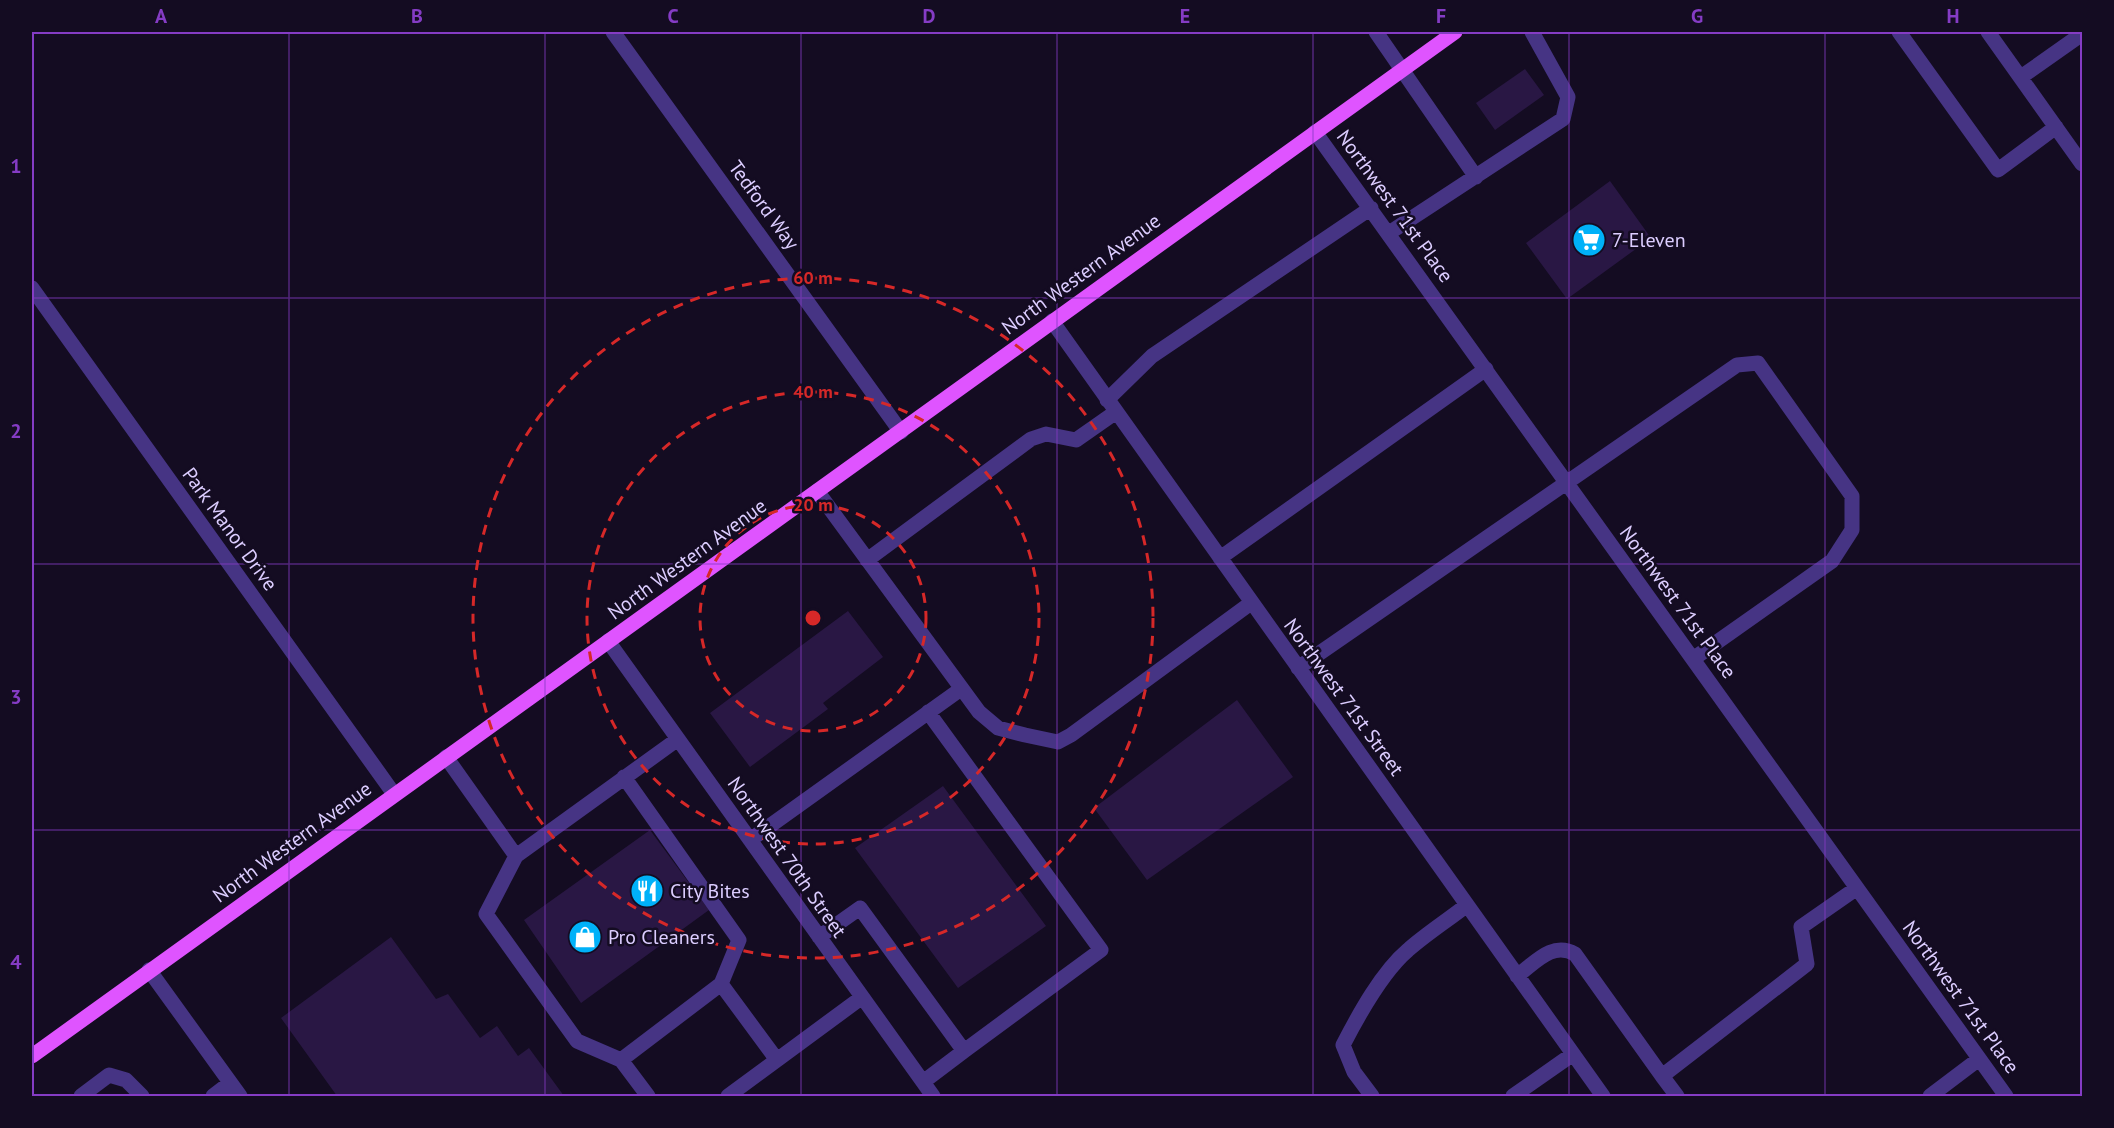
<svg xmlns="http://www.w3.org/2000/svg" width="2114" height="1128" viewBox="0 0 2114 1128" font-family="'PT Sans',sans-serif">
<rect width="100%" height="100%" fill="#140c22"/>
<!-- building -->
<path fill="#291744" d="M1525,69L1544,95L1495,130L1476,103Z
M1610,181L1651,238L1567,299L1526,243Z
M848,611L883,657L823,703L828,709L750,767L710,713Z
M1237,700L1293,777L1147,880L1094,808Z
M943,786L1046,926L958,988L855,848Z
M650,830L709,910L581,1003L524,920Z
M391,937L436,999L448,994L480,1038L497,1026L518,1056L529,1048L564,1096H337L281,1018Z"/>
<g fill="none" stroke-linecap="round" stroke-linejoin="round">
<!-- minor -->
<path stroke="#463484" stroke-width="15" d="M613,32L901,432
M1376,32L1476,177
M1899,32L1998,170L2056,127
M1988,32L2082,164
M2021,77L2082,34
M1315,132L2006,1096
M1389,233L1563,119L1568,97L1532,32
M32,288L394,794
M1052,321L1603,1096
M1107,400L1152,356L1371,208
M817,491L979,712L998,728L1025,735L1058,742L1071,735L1251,603
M1220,558L1486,369
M867,560L1031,439L1046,434L1076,440L1116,412
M608,641L933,1096
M1298,668L1737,365L1758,363L1852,496V530L1832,561L1693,659
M928,712L1101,950L964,1051
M446,757L516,856
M750,840L961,689
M819,937L860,908L964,1051L923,1082
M149,970L240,1096
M1517,976C1535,963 1552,941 1575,954L1662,1076
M721,984L777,1060
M621,1060L721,984L739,940L624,777
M81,1096L109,1075L126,1080L142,1096
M213,1096L230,1083
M648,1096L621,1060L577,1041L486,914L516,856L678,739
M728,1096L861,998
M1372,1096L1354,1072L1343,1045C1359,1014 1382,972 1408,950C1426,934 1448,920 1467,905
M1513,1096L1573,1054
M1677,1096L1662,1076L1807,964L1801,927L1857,888
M1930,1096L1979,1059"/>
<!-- major -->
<path stroke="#df54ff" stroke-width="15" d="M32,1056L1455,32"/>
</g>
<!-- grid -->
<path fill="none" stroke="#853cc5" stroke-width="1.5" stroke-opacity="0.55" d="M289,32V1096M545,32V1096M801,32V1096M1057,32V1096M1313,32V1096M1569,32V1096M1825,32V1096M32,298H2082M32,564H2082M32,830H2082"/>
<!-- distance rings -->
<g fill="none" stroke="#d62828" stroke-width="3" stroke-dasharray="10 8">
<circle cx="813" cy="618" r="113"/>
<circle cx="813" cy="618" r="226"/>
<circle cx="813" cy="618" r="340"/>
</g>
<!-- icons -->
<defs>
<symbol id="supermarket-disc" viewBox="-11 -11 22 22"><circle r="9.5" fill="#00b1f8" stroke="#140c22"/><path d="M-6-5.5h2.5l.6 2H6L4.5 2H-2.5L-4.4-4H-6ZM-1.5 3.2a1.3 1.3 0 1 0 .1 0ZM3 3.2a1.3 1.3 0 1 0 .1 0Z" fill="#fff"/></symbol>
<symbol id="restaurant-disc" viewBox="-11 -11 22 22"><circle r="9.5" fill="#00b1f8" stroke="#140c22"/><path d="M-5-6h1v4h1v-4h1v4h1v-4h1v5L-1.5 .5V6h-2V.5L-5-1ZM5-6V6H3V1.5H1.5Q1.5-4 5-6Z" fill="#fff"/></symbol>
<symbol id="shop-disc" viewBox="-11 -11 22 22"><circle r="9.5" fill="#00b1f8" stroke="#140c22"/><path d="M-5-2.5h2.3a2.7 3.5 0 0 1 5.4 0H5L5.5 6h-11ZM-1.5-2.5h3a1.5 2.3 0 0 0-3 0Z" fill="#fff"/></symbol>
</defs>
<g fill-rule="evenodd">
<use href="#supermarket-disc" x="1570" y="221" width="38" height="38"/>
<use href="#restaurant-disc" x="628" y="872" width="38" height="38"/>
<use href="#shop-disc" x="566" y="918" width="38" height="38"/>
</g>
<g text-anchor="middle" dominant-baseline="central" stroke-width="5" stroke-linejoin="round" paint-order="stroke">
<!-- street labels -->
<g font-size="20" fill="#dccdff" stroke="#140c22">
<text transform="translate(764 205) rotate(54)">Tedford Way</text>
<text transform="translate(1395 206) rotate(54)">Northwest 71st Place</text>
<text transform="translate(1081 274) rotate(-36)">North Western Avenue</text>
<text transform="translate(230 529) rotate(54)">Park Manor Drive</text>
<text transform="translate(687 559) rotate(-36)">North Western Avenue</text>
<text transform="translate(1678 602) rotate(54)">Northwest 71st Place</text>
<text transform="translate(1344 697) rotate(54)">Northwest 71st Street</text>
<text transform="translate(292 842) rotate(-36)">North Western Avenue</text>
<text transform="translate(787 857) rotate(55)">Northwest 70th Street</text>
<text transform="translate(1961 997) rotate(54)">Northwest 71st Place</text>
</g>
<!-- poi labels -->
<g font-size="20" fill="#dccdff" stroke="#140c22" text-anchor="start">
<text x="1612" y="240">7-Eleven</text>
<text x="670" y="891">City Bites</text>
<text x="608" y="937">Pro Cleaners</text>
</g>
</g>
<circle cx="813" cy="618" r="9" fill="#d62828" stroke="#140c22" stroke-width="3"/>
<g font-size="18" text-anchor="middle" font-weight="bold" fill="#d62828" stroke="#140c22" stroke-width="5" stroke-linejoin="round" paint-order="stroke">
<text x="813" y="284">60 m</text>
<text x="813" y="398">40 m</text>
<text x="813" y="511">20 m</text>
</g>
<!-- border -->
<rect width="2114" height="1128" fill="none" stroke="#140c22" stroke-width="66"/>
<rect x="33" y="33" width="2048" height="1062" fill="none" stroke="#853cc5" stroke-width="2"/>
<g font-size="20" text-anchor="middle" font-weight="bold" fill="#853cc5">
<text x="161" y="23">A</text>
<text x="417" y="23">B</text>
<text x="673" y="23">C</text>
<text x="929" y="23">D</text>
<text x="1185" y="23">E</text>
<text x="1441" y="23">F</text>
<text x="1697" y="23">G</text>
<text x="1953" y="23">H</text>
<text x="16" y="173">1</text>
<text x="16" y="438">2</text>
<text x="16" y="704">3</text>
<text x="16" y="969">4</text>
</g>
</svg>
